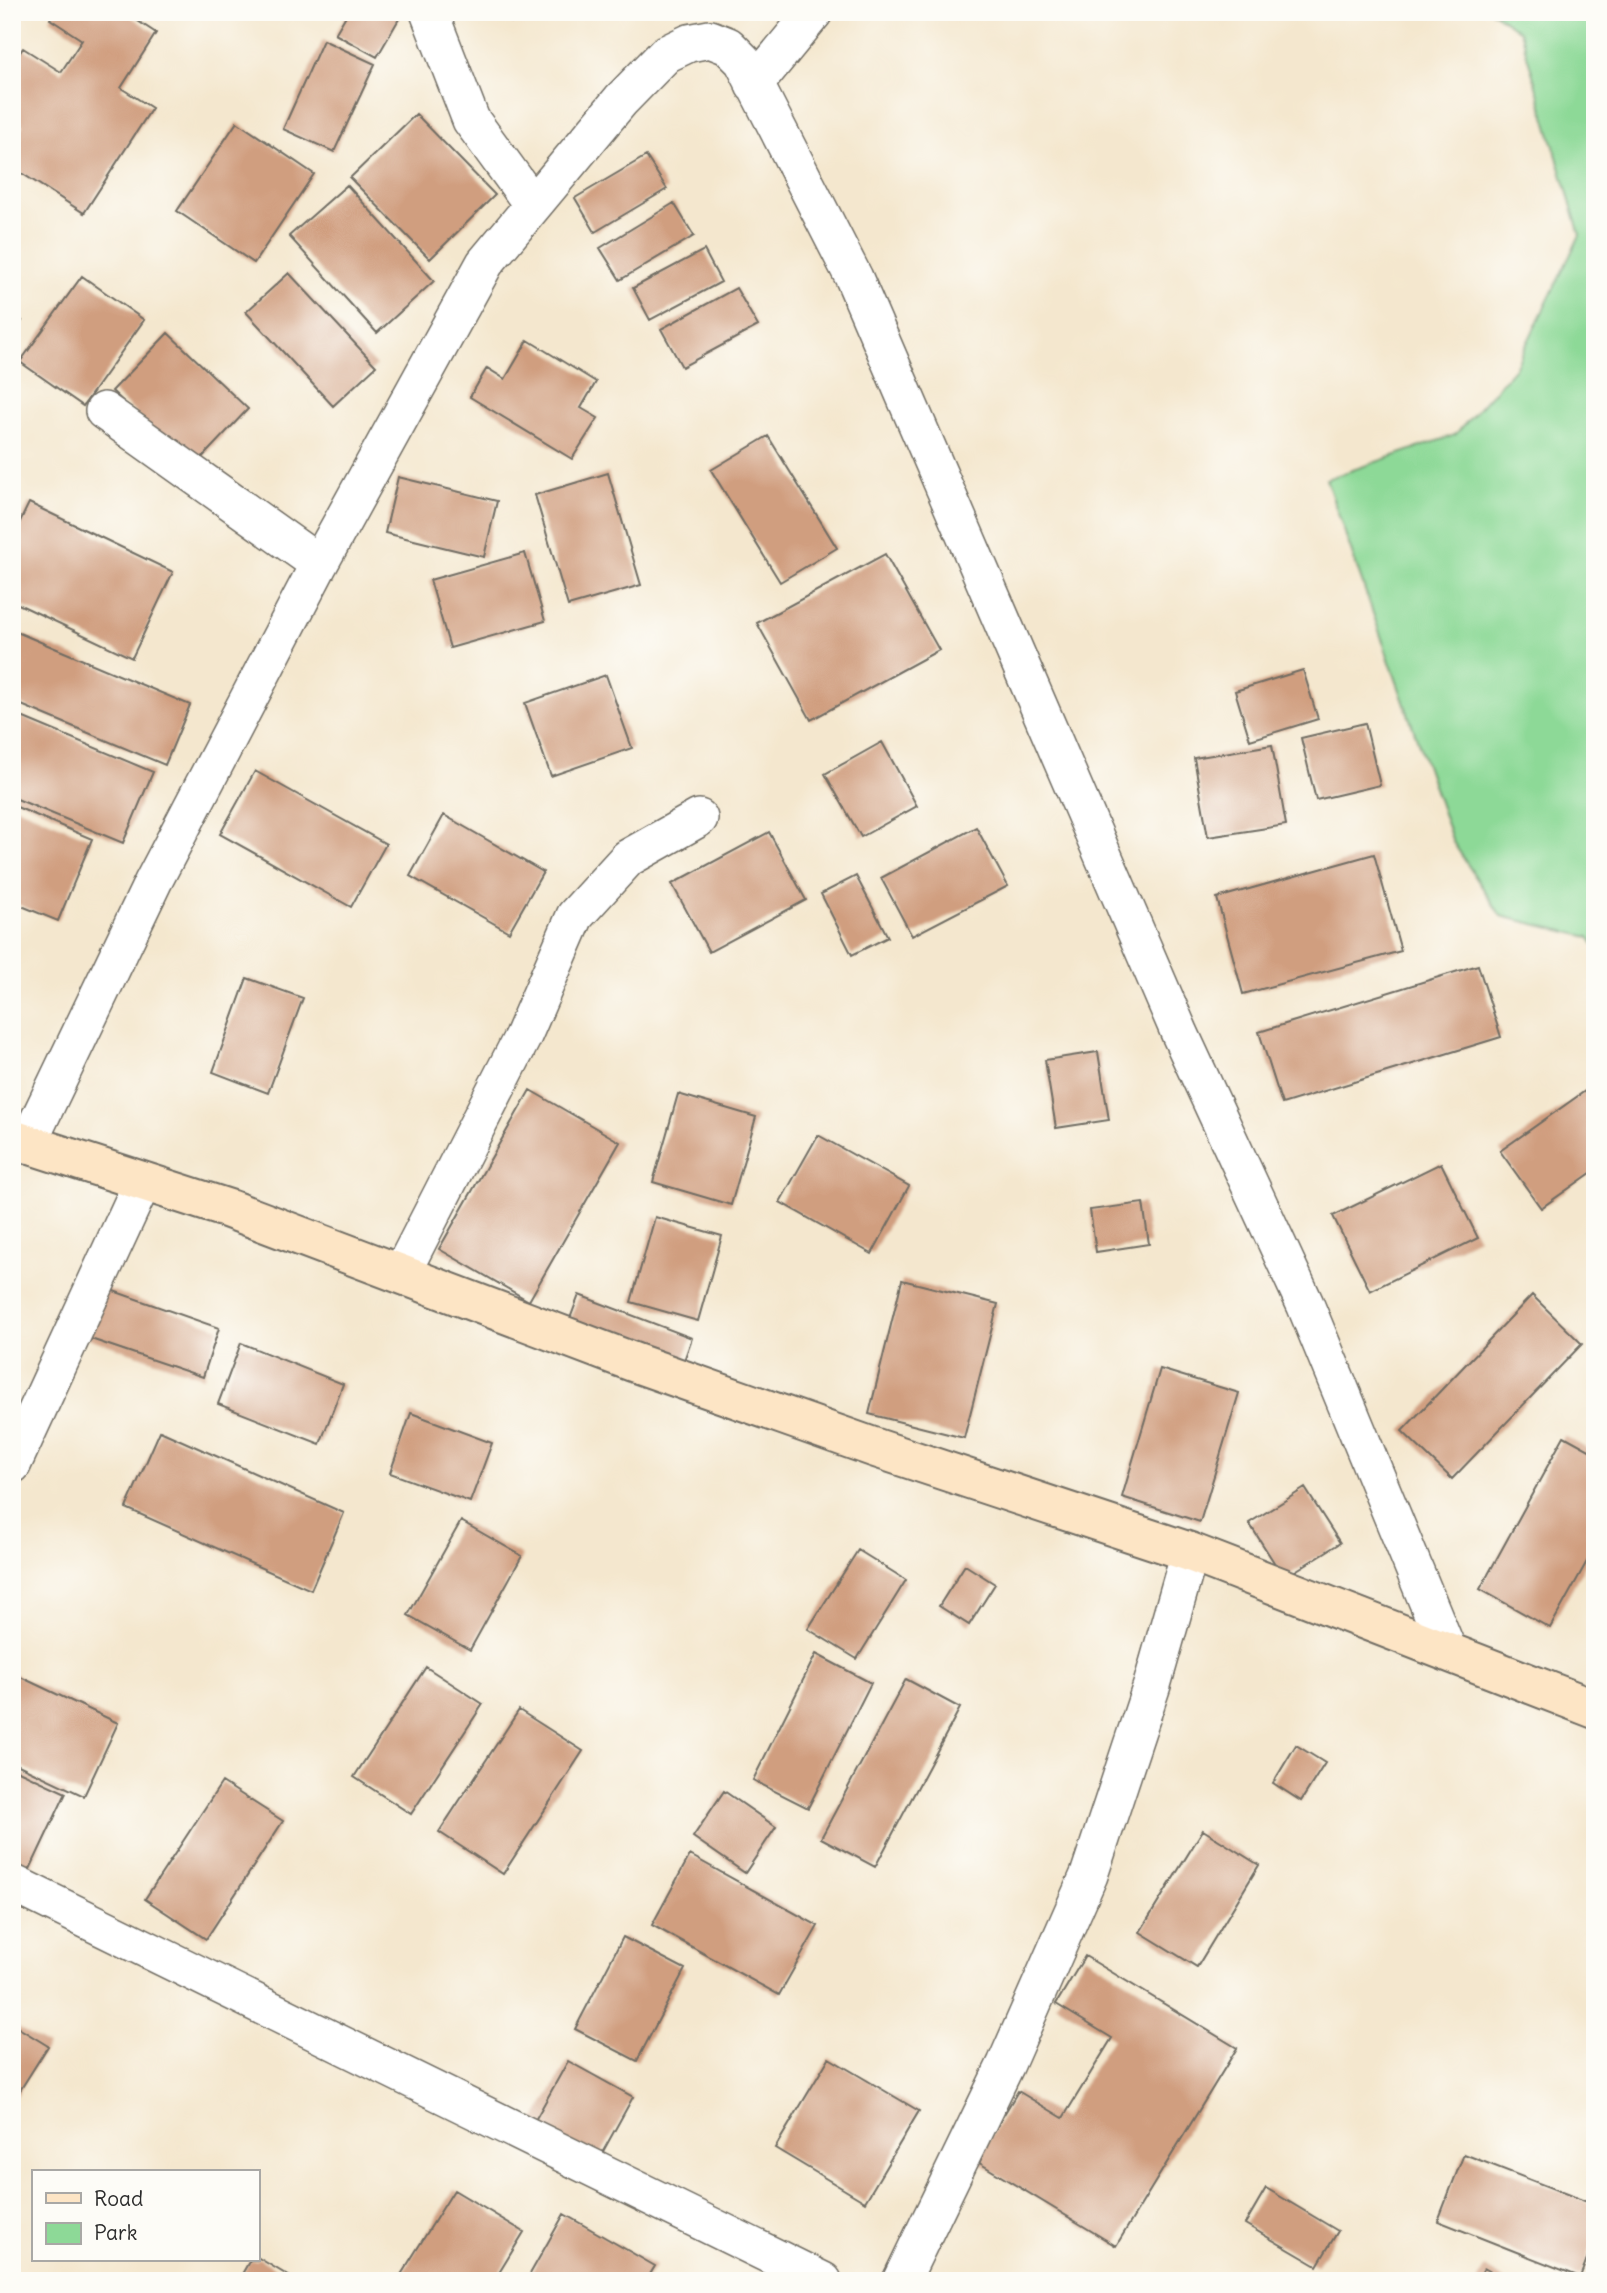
<svg xmlns="http://www.w3.org/2000/svg" width="1607" height="2293" viewBox="0 0 1607 2293" font-family="Delius,sans-serif">
<rect width="100%" height="100%" fill="#fdfcf7"/>
<filter id="ink" filterUnits="userSpaceOnUse"><feTurbulence type="fractalNoise" baseFrequency=".0143" numOctaves="2"/><feDisplacementMap in="SourceGraphic" scale="14" xChannelSelector="R" yChannelSelector="G"/><feConvolveMatrix kernelMatrix="1 2 1 2 8 2 1 2 1" color-interpolation-filters="sRGB"/></filter>
<filter id="wash" filterUnits="userSpaceOnUse"><feTurbulence type="fractalNoise" baseFrequency=".00686" numOctaves="4" result="noise"/><feDisplacementMap in="SourceGraphic" scale="28" xChannelSelector="R" yChannelSelector="G"/><feGaussianBlur stdDeviation="1.57" result="paint"/><feColorMatrix in="noise" values="0 0 0 0 0 0 0 0 0 0 0 0 0 0 0 0 0 1.4 0 .05"/><feComposite in="paint" operator="in"/></filter>
<g filter="url(#wash)">
<rect width="100%" height="100%" fill="#f4e7ce"/>
<!-- green -->
<path fill="#8dd997" stroke="#5c8261" stroke-width="2" d="M1493,12H1595V946L1589,937L1501,916L1453,842L1326,479L1455,435L1515,368L1580,235L1520,31Z"/>
<g id="blocks">
<!-- building -->
<path fill="#d09e7f" d="M54,12H124L156,33L121,88L152,108L84,213L12,167V142L23,125L12,119V64L23,48L61,72L82,40L50,19Z
M348,12H403L377,57L335,34Z
M498,12H517L511,22Z
M323,40L375,64L334,152L283,129Z
M416,114L495,195L430,259L350,178Z
M237,122L314,174L254,263L177,211Z
M646,156L667,189L595,232L575,198Z
M347,185L434,281L377,333L289,236Z
M674,203L694,236L620,280L600,248Z
M704,250L721,282L650,320L633,288Z
M289,273L376,366L333,406L246,312Z
M82,276L144,320L83,406L20,362Z
M736,288L758,326L682,367L661,329Z
M12,313L22,321L12,333Z
M168,333L248,409L193,467L112,391Z
M528,340L596,382L581,408L598,418L572,459L470,397L487,368L505,379Z
M768,436L837,548L780,582L711,470Z
M608,473L641,585L568,606L535,495Z
M398,477L497,501L484,557L385,533Z
M29,503L173,572L132,658L12,601V538Z
M525,553L545,621L450,648L430,580Z
M885,554L939,650L811,720L757,623Z
M12,630L190,705L165,765L12,701Z
M1303,670L1318,719L1250,740L1235,691Z
M606,675L632,748L551,776L525,703Z
M12,713L153,772L123,843L12,797Z
M1365,723L1380,785L1316,800L1301,738Z
M882,742L917,806L861,837L825,774Z
M1272,745L1286,825L1208,837L1194,758Z
M255,771L386,844L351,907L220,834Z
M12,805L92,839L58,921L12,902Z
M444,815L543,872L509,932L410,876Z
M976,827L1008,886L912,936L881,878Z
M769,832L806,900L709,952L672,884Z
M1374,854L1401,951L1243,994L1217,898Z
M856,876L888,937L852,955L821,894Z
M1478,965L1501,1037L1282,1104L1259,1032Z
M247,978L303,998L268,1093L213,1072Z
M1098,1052L1109,1120L1056,1128L1045,1060Z
M1595,1084V1170L1541,1208L1500,1151Z
M530,1090L620,1142L529,1301L439,1249Z
M678,1094L756,1117L731,1205L653,1182Z
M818,1135L909,1186L872,1254L780,1202Z
M1441,1163L1478,1238L1370,1291L1333,1216Z
M1143,1203L1149,1244L1096,1252L1090,1210Z
M655,1217L722,1236L698,1321L631,1302Z
M902,1280L998,1304L964,1438L869,1414Z
M105,1288L219,1328L203,1377L88,1338Z
M579,1295L692,1338L682,1366L568,1324Z
M1532,1295L1582,1344L1452,1479L1402,1431Z
M241,1343L343,1384L320,1444L218,1404Z
M1160,1369L1239,1393L1200,1522L1122,1497Z
M411,1413L492,1443L470,1502L390,1473Z
M160,1431L344,1513L311,1590L126,1508Z
M1564,1436L1595,1453V1547L1550,1628L1480,1589Z
M1305,1488L1340,1543L1284,1578L1249,1523Z
M461,1521L522,1556L470,1650L408,1615Z
M858,1550L906,1580L857,1659L808,1629Z
M965,1565L995,1584L969,1625L939,1606Z
M816,1654L871,1683L808,1808L753,1780Z
M426,1667L483,1704L411,1814L354,1777Z
M12,1673L118,1723L84,1796L12,1762Z
M906,1679L960,1708L875,1867L821,1838Z
M519,1710L583,1751L503,1874L439,1832Z
M1296,1745L1325,1763L1301,1801L1273,1783Z
M12,1768L66,1793L24,1882L12,1877Z
M222,1782L283,1821L206,1939L145,1899Z
M724,1791L776,1827L745,1873L693,1837Z
M1203,1830L1259,1865L1197,1967L1140,1932Z
M690,1855L818,1926L779,1995L652,1925Z
M623,1937L685,1969L637,2061L575,2029Z
M1085,1956L1237,2048L1116,2246L976,2161L1018,2091L1063,2118L1112,2038L1056,2004Z
M12,2024L48,2046L12,2103Z
M829,2058L919,2111L865,2202L775,2148Z
M568,2061L633,2097L595,2166L529,2131Z
M1464,2154L1595,2205V2238L1580,2277L1438,2221Z
M1266,2188L1338,2231L1317,2266L1245,2224Z
M454,2190L524,2232L494,2281H397Z
M564,2214L655,2266L646,2281H526Z
M257,2257L297,2281H238L250,2260H257Z
M1484,2268L1507,2281H1477Z"/>
</g>
</g>
<g filter="url(#ink)">
<use href="#blocks" fill-opacity="0" stroke="#716d64" stroke-width="2"/>
<g fill="none" stroke-linecap="round" stroke-linejoin="round">
<defs>
<path id="street" d="M429,12L471,120L533,205
M754,85L814,12
M104,411L319,564
M27,1145L153,882L319,564L485,263L621,100L666,54L689,43L710,39L728,46L743,61L854,278L1180,1034L1305,1304L1448,1651
M401,1274L523,1036L575,916L628,858L699,818
M12,1465L143,1181
M12,1883L823,2281
M901,2281L1006,2064L1089,1875L1152,1685L1190,1552"/>
<path id="secondary" d="M12,1139L229,1209L633,1362L876,1448L1190,1552L1595,1709"/>
</defs>
<!-- street casing -->
<use href="#street" stroke="#716d64" stroke-width="40"/>
<!-- secondary casing -->
<use href="#secondary" stroke="#716d64" stroke-width="42"/>
<!-- street -->
<use href="#street" stroke="#fff" stroke-width="37"/>
<!-- secondary -->
<use href="#secondary" stroke="#fde5c5" stroke-width="38"/>
</g>
</g>
<!-- margin -->
<rect width="1607" height="2293" fill="none" stroke="#fdfcf7" stroke-width="42"/>
<!-- legend -->
<rect x="32" y="2170" width="228" height="91" fill="#fdfcf7" stroke="#a9a8a5" stroke-width="2"/>
<rect x="46" y="2193" width="35" height="10" fill="#fde5c5" stroke="#a9a8a5" stroke-width="2"/>
<text x="94" y="2206" font-size="21" fill="#2b2b2b">Road</text>
<rect x="46" y="2223" width="35" height="21" fill="#8dd997" stroke="#a9a8a5" stroke-width="2"/>
<text x="94" y="2240" font-size="21" fill="#2b2b2b">Park</text>
</svg>
